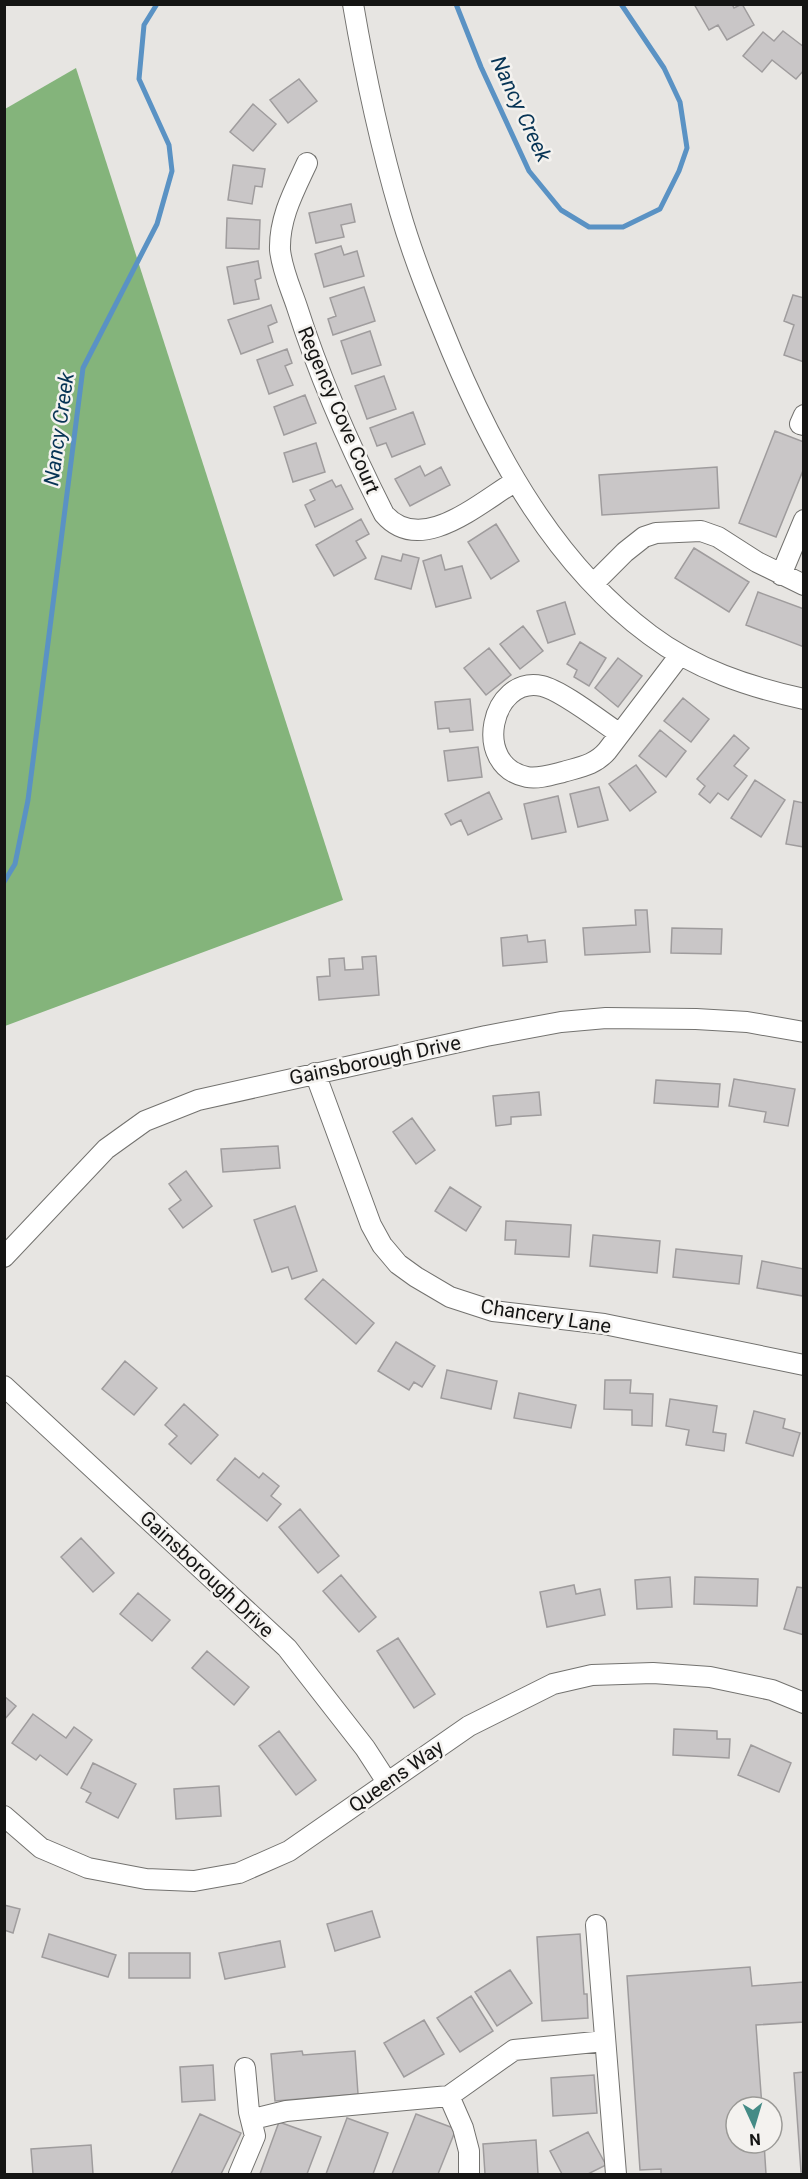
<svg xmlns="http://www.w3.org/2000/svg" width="808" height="2179" viewBox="0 0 808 2179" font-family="Roboto,sans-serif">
<rect width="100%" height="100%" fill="#e7e5e2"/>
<!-- forest -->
<path fill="#84b47b" d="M76,68L343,900L5,1026V109Z"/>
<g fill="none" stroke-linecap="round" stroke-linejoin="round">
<!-- stream -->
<path stroke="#5a92c4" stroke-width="5" d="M456,4L481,67L529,171L561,210L589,227H623L660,209L679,171L687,148L680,102L664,68L621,4
M4,882L15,864L28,800L83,368L157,224L172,171L169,145L139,79L144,25L157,4"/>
</g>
<!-- building -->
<path fill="#c9c6c7" stroke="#9f9c9d" stroke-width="1.5" d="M694,4H732L734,8L742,4L754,25L727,40L718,25L709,30Z
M783,31L804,47V70L796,79L772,60L762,72L743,56L763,32L774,41Z
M299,79L317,101L288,123L270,100Z
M253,104L276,124L253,151L230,132Z
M233,165L265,169L262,187L255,186L252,204L228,200Z
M351,204L355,222L341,225L344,237L316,243L309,213Z
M227,218L260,220L259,249L226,248Z
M341,246L344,255L357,251L364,276L324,287L315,254Z
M258,261L261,278L255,280L259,299L234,304L227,267Z
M364,287L375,321L333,335L328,319L336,316L330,298Z
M793,295L804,298V362L784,355L794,325L784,321Z
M271,305L277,322L268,326L273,342L241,354L228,320Z
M370,331L381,365L352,374L341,341Z
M287,349L292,363L285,366L293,385L269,394L257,360Z
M384,376L396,409L367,419L355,386Z
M305,395L316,423L284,435L274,407Z
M413,412L425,444L392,457L386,443L377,446L370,428Z
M775,431L804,442V468L776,537L739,523Z
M316,443L325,472L293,482L284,453Z
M420,466L425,476L441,467L450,485L410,506L395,479Z
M717,467L719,508L602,515L599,475Z
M332,480L336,487L341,485L353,509L315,527L305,505L315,500L310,490Z
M361,519L369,534L356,541L366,558L334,576L316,545Z
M496,524L519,561L491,579L468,542Z
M694,548L749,582L729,612L675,578Z
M403,554L419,558L411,589L375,579L382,556L401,561Z
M441,555L445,570L462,566L471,598L436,607L423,561Z
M758,592L804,609V647L746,625Z
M565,602L575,634L548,643L537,611Z
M523,626L543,651L520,669L500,644Z
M580,642L606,658L589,686L574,677L577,670L567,664Z
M489,648L511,675L486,695L464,668Z
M618,658L642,676L618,707L595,688Z
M683,698L709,719L691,742L664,721Z
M470,699L473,730L450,732L449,728L438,729L435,702Z
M660,730L686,751L666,777L639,756Z
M734,735L749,748L734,766L747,776L728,800L718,793L710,803L699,794L705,786L697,779Z
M478,747L482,777L448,781L444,751Z
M636,765L656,792L630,811L609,784Z
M755,780L785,800L761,837L731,818Z
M599,787L608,820L578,827L570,794Z
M489,792L502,819L468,835L461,820L451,825L445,814Z
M558,796L566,832L532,839L524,804Z
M794,801L804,803V847L786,844Z
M635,910H647L650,952L585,955L583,928L636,925Z
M672,928L722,929L721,954L671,953Z
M527,935L528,942L545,940L547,962L503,966L501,938Z
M376,956L379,995L319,1000L317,977L330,976L329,959L344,958L345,970L363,969L362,957Z
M734,1079L795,1089L788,1126L764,1122L766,1112L729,1106Z
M656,1080L720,1084L718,1107L654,1103Z
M539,1092L541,1115L511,1117V1124L496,1126L493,1096Z
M412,1118L435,1150L416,1164L393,1132Z
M278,1146L280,1168L223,1172L221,1149Z
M186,1171L212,1206L183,1228L169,1209L181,1200L169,1184Z
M450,1187L481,1207L466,1231L435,1211Z
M295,1206L317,1271L292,1279L288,1267L272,1272L254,1220Z
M506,1221L571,1225L569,1257L515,1254L516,1240H505Z
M593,1235L660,1241L657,1273L590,1266Z
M676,1249L742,1256L739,1284L673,1277Z
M762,1261L804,1269L803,1296L757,1288Z
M323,1279L374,1323L356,1344L305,1299Z
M396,1342L435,1366L422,1387L414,1382L409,1390L378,1371Z
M125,1361L157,1388L134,1415L102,1389Z
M447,1370L497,1381L491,1409L441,1398Z
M605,1380H631L630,1393L653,1394L652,1426L632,1425V1410L604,1409Z
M519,1393L576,1405L571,1428L514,1418Z
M670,1399L717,1406L713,1432L726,1434L724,1451L686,1445L689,1430L666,1426Z
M184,1404L218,1435L191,1464L169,1444L177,1436L165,1425Z
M754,1411L785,1419L783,1428L800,1433L793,1456L746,1443Z
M235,1458L259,1478L263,1473L279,1486L271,1496L281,1504L267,1521L217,1480Z
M300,1509L339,1556L318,1573L279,1527Z
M81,1538L114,1573L93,1592L61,1557Z
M341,1575L376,1617L359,1632L323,1591Z
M670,1577L672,1607L637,1609L635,1580Z
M695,1577L758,1579L757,1606L694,1604Z
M574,1585L576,1594L600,1589L605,1615L547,1627L540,1592Z
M797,1587L804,1588V1635L784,1629Z
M138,1593L170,1620L152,1641L120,1614Z
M398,1638L435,1694L414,1708L377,1651Z
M207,1651L249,1687L234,1705L192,1668Z
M4,1696L16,1706L4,1720Z
M33,1714L66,1738L74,1727L92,1740L67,1775L40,1755L36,1760L12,1743Z
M674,1729L717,1731V1739H730L729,1758L673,1755Z
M279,1731L316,1780L296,1795L259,1746Z
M751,1745L791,1763L779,1792L738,1775Z
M93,1763L136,1784L118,1818L86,1802L91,1793L81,1788Z
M219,1786L221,1816L176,1819L174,1789Z
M4,1905L20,1909L13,1933L4,1930Z
M372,1911L380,1937L335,1951L327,1924Z
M49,1934L116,1955L108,1977L42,1957Z
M580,1934L584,1994H587L588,2018L542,2021L537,1937Z
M280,1941L285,1967L225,1979L219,1953Z
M129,1953H190V1978H129Z
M750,1967L752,1986L804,1982V2022L756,2025L762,2107H736V2143H764L766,2174H661V2169L640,2170L627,1976Z
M510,1970L532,2003L497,2026L475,1992Z
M471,1996L493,2031L460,2052L437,2018Z
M424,2020L444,2054L404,2077L384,2043Z
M302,2051L303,2055L355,2051L358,2094L275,2101L271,2054Z
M213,2065L215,2100L182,2102L180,2067Z
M804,2072V2172H801L794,2073Z
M594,2075L597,2113L553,2116L551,2078Z
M200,2114L241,2133L221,2174H171Z
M416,2114L456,2129L438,2174H392Z
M347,2118L388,2133L373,2174H326Z
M279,2122L321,2137L307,2174H260Z
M588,2132L606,2165L588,2174H562L550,2151Z
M536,2140L538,2174H485L483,2144Z
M91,2145L93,2174H33L31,2149Z"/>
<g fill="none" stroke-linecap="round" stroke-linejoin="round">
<defs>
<path id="minor" d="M353,4C365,74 380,144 400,212C414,260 433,306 452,352C497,459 556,565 650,635C695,669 749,687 804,699
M307,163C294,191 279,218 280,250C282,270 291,289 297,307C320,379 350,447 384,514C421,557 480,502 516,481
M804,415L800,424L804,425
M781,575L804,520
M593,584L625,552L644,537L656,533L701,531L718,537L757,562L804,585
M620,734C602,722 561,690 542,686C491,675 471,766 527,777C538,779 551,775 563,772C580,767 595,765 607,751L680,655
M315,1073L371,1225L382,1245L398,1264L416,1277L450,1297L493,1311L604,1324L804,1365
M4,1257L106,1149L145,1121L198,1100L486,1036L561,1022L606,1018L696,1019L747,1022L804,1032
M4,1386L287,1648L365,1748L387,1782
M4,1816L41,1848L88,1868L146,1879L194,1881L239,1873L289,1851L469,1726L553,1684L592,1675L653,1673L710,1677L772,1690L804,1703
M596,1925L616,2174
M253,2119L286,2111L449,2096
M239,2174L255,2136L249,2112L245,2068
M469,2174V2151L463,2128L449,2096L514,2050L605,2041"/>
</defs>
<!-- minor casing -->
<use href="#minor" stroke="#73726f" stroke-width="22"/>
<!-- minor -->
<use href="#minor" stroke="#fff" stroke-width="20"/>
</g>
<g text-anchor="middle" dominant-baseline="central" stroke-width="5" stroke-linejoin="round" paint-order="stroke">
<!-- street labels -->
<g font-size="20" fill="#151514" stroke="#f4f2ef">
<text transform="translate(339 410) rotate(67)">Regency Cove Court</text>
<text transform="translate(375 1060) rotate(-12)">Gainsborough Drive</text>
<text transform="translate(546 1316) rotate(9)">Chancery Lane</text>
<text transform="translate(207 1574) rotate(43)">Gainsborough Drive</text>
<text transform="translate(396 1776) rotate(-35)">Queens Way</text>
</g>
<!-- water labels -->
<g font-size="21" font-style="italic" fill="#073455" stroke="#f4f2ef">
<text transform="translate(521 109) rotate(65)">Nancy Creek</text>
<text transform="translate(59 429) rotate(-82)">Nancy Creek</text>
</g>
</g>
<!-- border -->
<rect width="808" height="2179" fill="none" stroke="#151514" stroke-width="12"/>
<!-- north arrow -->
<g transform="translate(754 2125) rotate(176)"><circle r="28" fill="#f4f2ef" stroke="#9b9a97" stroke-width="1.5"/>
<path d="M0-4.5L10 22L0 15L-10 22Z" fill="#448b86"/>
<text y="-9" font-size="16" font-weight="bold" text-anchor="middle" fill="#151514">N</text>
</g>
</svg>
